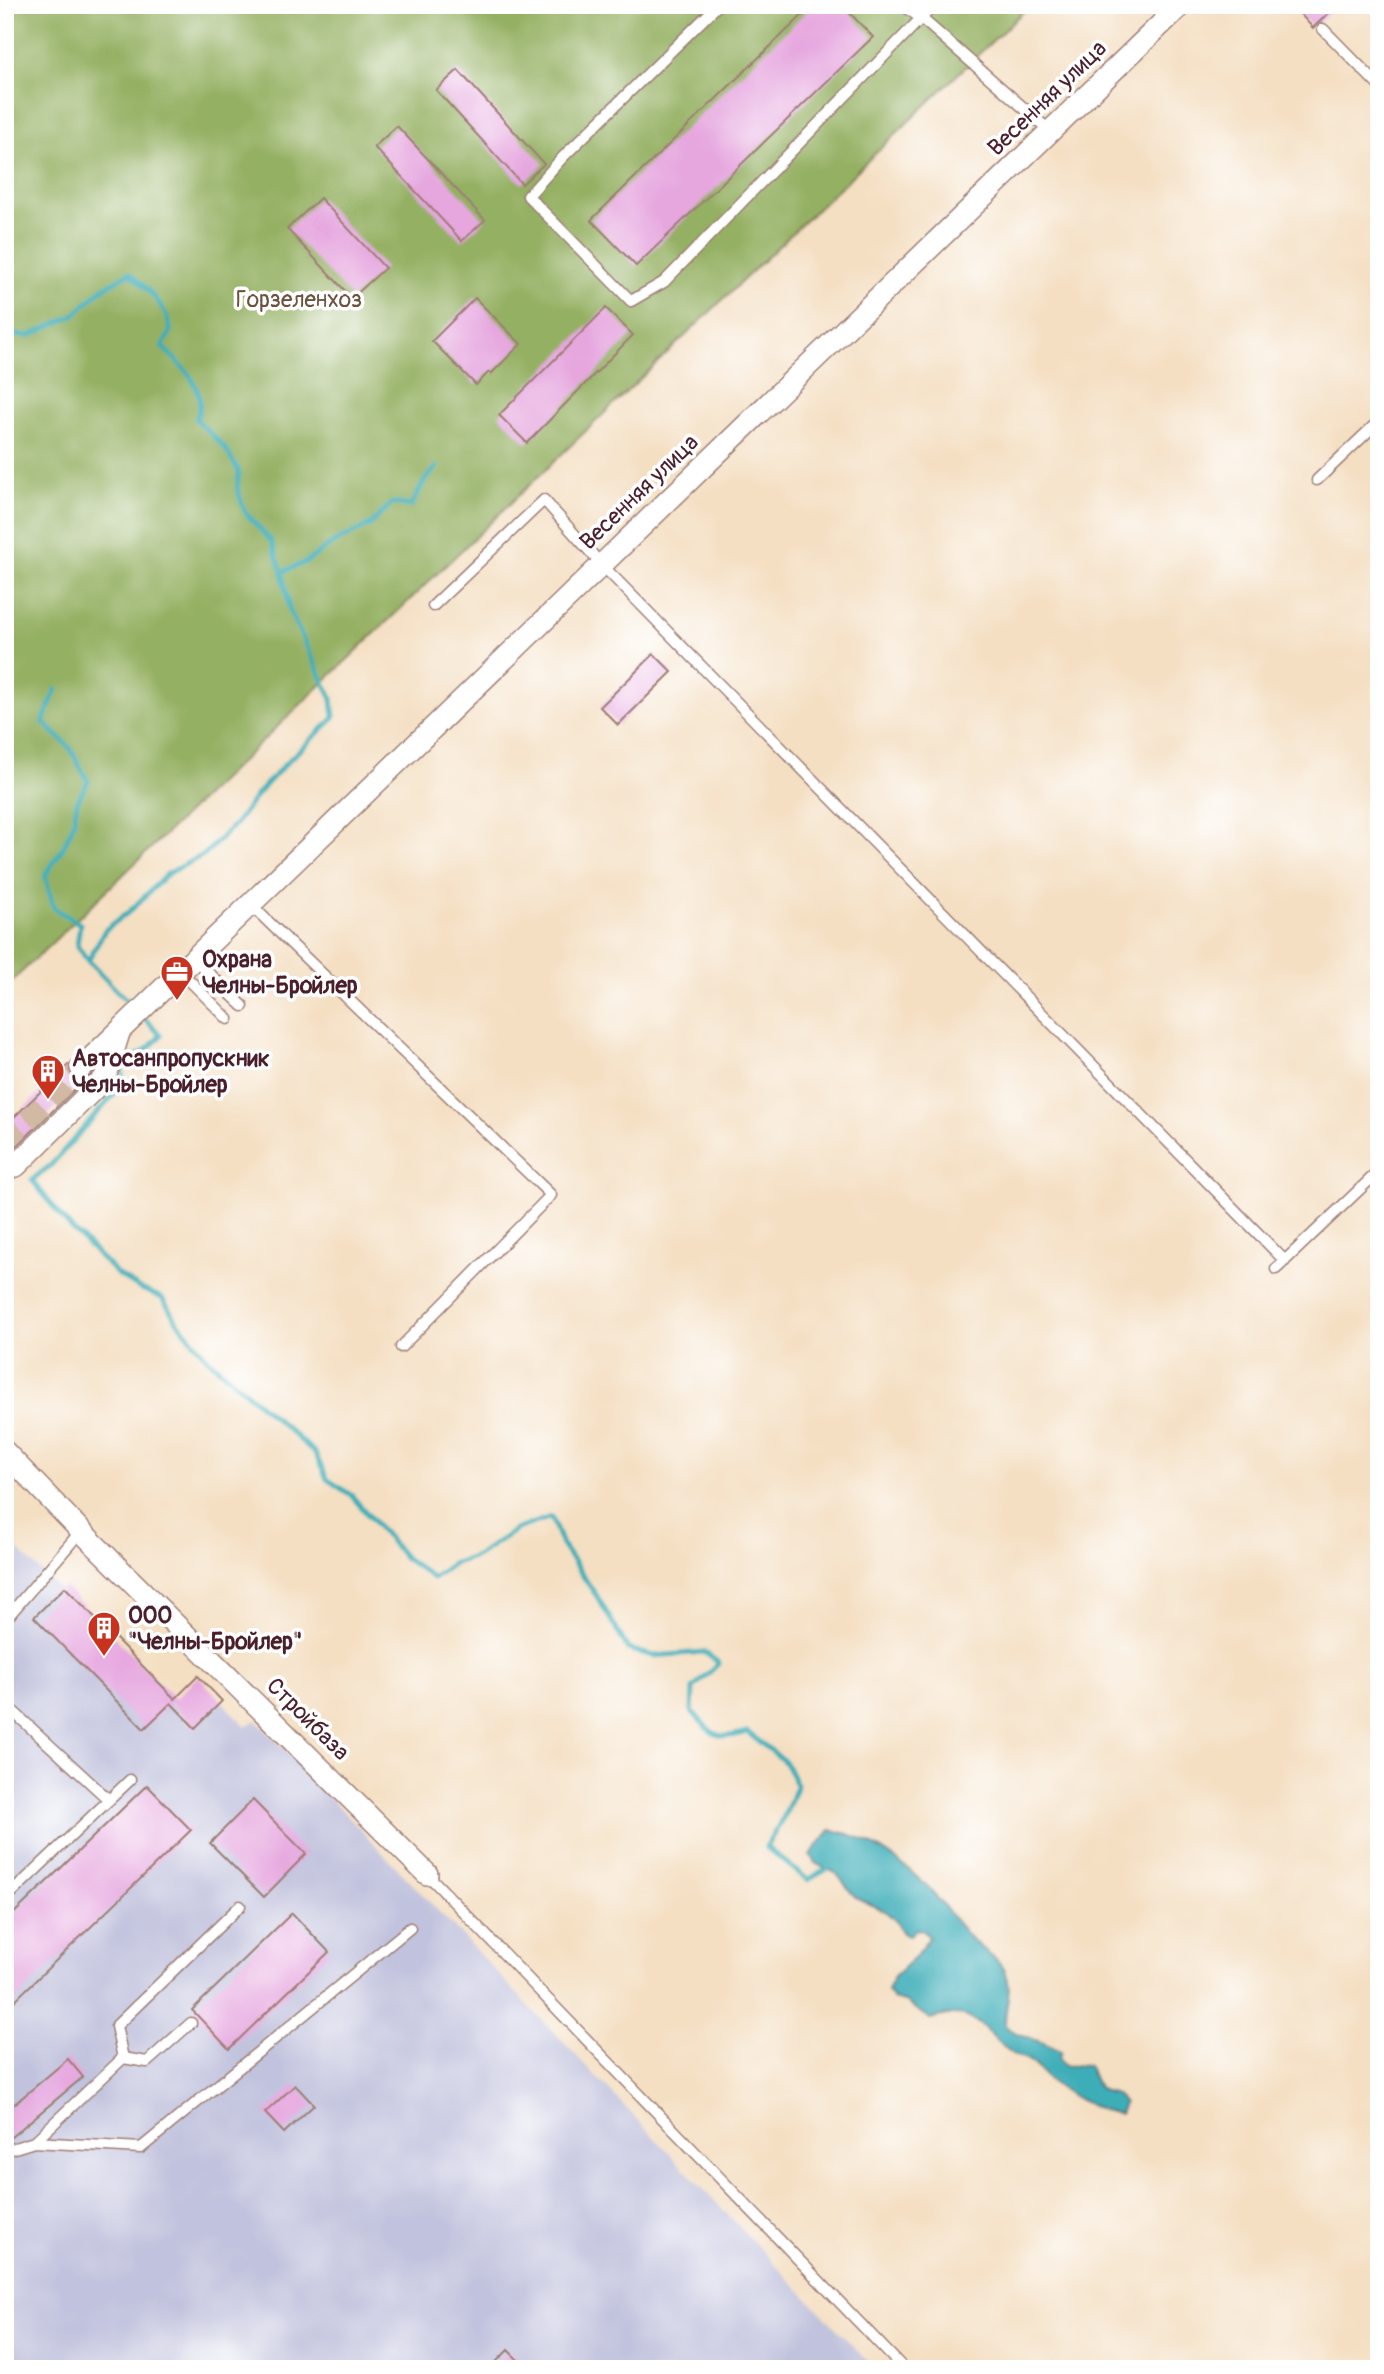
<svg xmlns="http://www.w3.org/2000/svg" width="1384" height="2374" viewBox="0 0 1384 2374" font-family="Pangolin,sans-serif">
<rect width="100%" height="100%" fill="#fff"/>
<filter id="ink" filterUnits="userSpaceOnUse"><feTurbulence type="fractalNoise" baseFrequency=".0143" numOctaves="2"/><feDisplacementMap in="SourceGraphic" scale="14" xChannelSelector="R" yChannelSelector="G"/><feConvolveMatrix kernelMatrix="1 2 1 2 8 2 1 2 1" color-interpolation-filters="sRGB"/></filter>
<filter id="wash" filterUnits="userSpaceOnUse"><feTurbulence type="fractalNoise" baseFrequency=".00686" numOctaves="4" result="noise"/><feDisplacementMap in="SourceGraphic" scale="28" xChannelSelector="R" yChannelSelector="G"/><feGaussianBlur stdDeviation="1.57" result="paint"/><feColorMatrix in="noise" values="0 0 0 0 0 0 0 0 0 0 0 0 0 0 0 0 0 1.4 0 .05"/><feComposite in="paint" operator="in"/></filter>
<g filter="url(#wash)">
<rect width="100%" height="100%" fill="#f4dfc2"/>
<!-- industrial -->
<path fill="#c1c2dd" d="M5,1536L60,1591L65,1587L175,1699L171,1704L194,1728L222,1701L246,1727L256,1720L875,2369H5Z"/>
<!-- forest -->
<path fill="#94b062" stroke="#6f6846" stroke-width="2" d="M5,5H1030L5,988Z"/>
<!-- water -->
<path fill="#3dadb8" stroke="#446672" stroke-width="2" d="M830,1830C867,1835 905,1863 930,1890C945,1906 957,1924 972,1940C983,1951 1000,1958 1006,1973C1013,1991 1004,2008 1005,2026C1022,2040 1044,2039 1061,2052L1059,2059L1064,2066L1088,2065C1093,2074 1094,2086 1104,2091C1115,2097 1113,2090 1124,2103L1120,2114C1098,2111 1064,2093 1047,2078C1041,2072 1036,2064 1028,2060C1021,2056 1014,2056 1009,2051C980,2026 973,2006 930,2019L905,2002L893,1999L887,1991L894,1976L916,1956L929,1937L923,1930L916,1929L908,1936L903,1933L895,1920L884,1910L856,1898L836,1873L815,1863L810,1855Z"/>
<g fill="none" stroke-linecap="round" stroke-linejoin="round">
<!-- stream -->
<path stroke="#3dadb8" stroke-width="5" d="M5,334L29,336L73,316L102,289L129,273C144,285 171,310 170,332C169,336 164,343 162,347C182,365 210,390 196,419L225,448L239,472L237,488L245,512L271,541L282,572L290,612L332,699L334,718L291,758L258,793L237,822L205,854L167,874L130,911L105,930L88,961
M282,572L306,562L333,543L370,525L392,503L411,506L425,480L437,467
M56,689L43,722L70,748L88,781L77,802L73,825L64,846L45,876L54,908L80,924L77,945L88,961L134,1008
M141,1015L161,1035C150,1047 139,1060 122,1056L123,1084L51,1165L32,1180L68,1225L117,1274L139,1288L162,1298L177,1321L207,1358L315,1453L327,1479L351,1495L405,1558L433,1578L452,1564L476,1556L517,1529L551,1517L562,1545L598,1598L628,1649L654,1656L704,1652L719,1663L693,1688L692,1711C712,1734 716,1742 747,1732L784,1761L797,1784L785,1815L766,1847L808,1880L827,1869"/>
</g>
<g id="blocks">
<!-- building -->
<path fill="#e6a7df" d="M813,5H842L873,37L636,266L591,220Z
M1292,5H1337L1313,28Z
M458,70L544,164L522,184L436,90Z
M397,126L485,220L462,241L374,147Z
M320,198L385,268L352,298L287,229Z
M475,298L521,344L491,374L489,372L476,385L432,341Z
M606,308L633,335L527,443L499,415Z
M654,654L672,672L618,725L600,707Z
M68,1065L72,1078L83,1081L9,1154L5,1155V1126Z
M65,1587L175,1699L198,1676L222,1701L195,1728L171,1703L144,1729L34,1617Z
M147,1785L191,1830L5,2010V1922Z
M253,1800L306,1854L264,1897L210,1843Z
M292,1913L329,1952L229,2049L192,2010Z
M68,2059L83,2077L5,2142V2112Z
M295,2085L314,2105L284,2133L265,2113Z
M508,2350L527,2369H489Z"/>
</g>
</g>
<g filter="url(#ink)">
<use href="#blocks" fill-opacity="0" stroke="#9f7f76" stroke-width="2"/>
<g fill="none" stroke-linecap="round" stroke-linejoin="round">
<!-- street-tunnel -->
<path stroke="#d2b9a4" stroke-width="21" stroke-dasharray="21 10" stroke-linecap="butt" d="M5,1142L81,1068"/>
<defs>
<path id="lane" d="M718,5L563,157L528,196L631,301L664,282L934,5
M902,5L921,18L1050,131
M1323,29L1379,86
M1317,480L1379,421
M433,606L544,500L601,564L1285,1261
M250,904L551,1195L401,1347
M194,959L243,1006
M181,972L228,1019
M1276,1269L1379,1171
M5,1620L81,1531
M5,1704L109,1800
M427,1874L904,2369
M5,1899L130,1780
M123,2058L116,2026L240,1906
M34,2142L141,2148L410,1928
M5,2151L34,2142L123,2058L147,2062L191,2023"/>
<path id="street" d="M81,1068L1181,5
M5,1169L16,1166L105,1078L119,1033
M5,1452L81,1531L427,1874"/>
</defs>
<!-- lane casing -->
<use href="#lane" stroke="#9f7f76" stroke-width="13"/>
<!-- street casing -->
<use href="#street" stroke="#9f7f76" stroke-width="24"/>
<!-- lane -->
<use href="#lane" stroke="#fff" stroke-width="10"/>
<!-- street -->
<use href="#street" stroke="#fff" stroke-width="21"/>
</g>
</g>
<!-- icons -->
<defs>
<symbol id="office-pin" viewBox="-11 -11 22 30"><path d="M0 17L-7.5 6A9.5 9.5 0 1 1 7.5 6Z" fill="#c8321e" stroke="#fff"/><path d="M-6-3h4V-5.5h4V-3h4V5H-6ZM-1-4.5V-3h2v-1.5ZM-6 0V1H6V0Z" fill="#fff"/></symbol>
<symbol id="building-pin" viewBox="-11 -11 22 30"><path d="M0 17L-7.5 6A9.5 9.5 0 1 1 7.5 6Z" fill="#c8321e" stroke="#fff"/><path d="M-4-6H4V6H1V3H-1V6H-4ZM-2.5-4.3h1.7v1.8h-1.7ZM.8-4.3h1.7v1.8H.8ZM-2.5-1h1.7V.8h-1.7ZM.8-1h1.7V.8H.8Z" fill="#fff"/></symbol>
</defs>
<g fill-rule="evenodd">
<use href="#office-pin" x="158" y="953" width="38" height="52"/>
<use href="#building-pin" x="29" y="1052" width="38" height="52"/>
<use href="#building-pin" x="85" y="1609" width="38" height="52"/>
</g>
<g text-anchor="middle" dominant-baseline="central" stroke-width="7" stroke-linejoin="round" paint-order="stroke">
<!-- street labels -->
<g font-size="23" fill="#4a1f2b" stroke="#fff">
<text transform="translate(1047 98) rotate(-44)">Весенняя улица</text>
<text transform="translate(639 492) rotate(-44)">Весенняя улица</text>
<text transform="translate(308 1719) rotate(45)">Стройбаза</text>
</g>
<!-- park labels -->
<g font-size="23" fill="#6c533f" stroke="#fff">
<text x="299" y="299">Горзеленхоз</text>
</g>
<!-- poi labels -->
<g font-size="23" font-weight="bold" fill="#4a1f2b" stroke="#fff" text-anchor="start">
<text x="202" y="959">Охрана<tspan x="202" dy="26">Челны-Бройлер</tspan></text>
<text x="72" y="1058">Автосанпропускник<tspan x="72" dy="26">Челны-Бройлер</tspan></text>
<text x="128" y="1615">ООО<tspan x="128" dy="26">"Челны-Бройлер"</tspan></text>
</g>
</g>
<!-- margin -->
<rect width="1384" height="2374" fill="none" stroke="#fff" stroke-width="28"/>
</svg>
